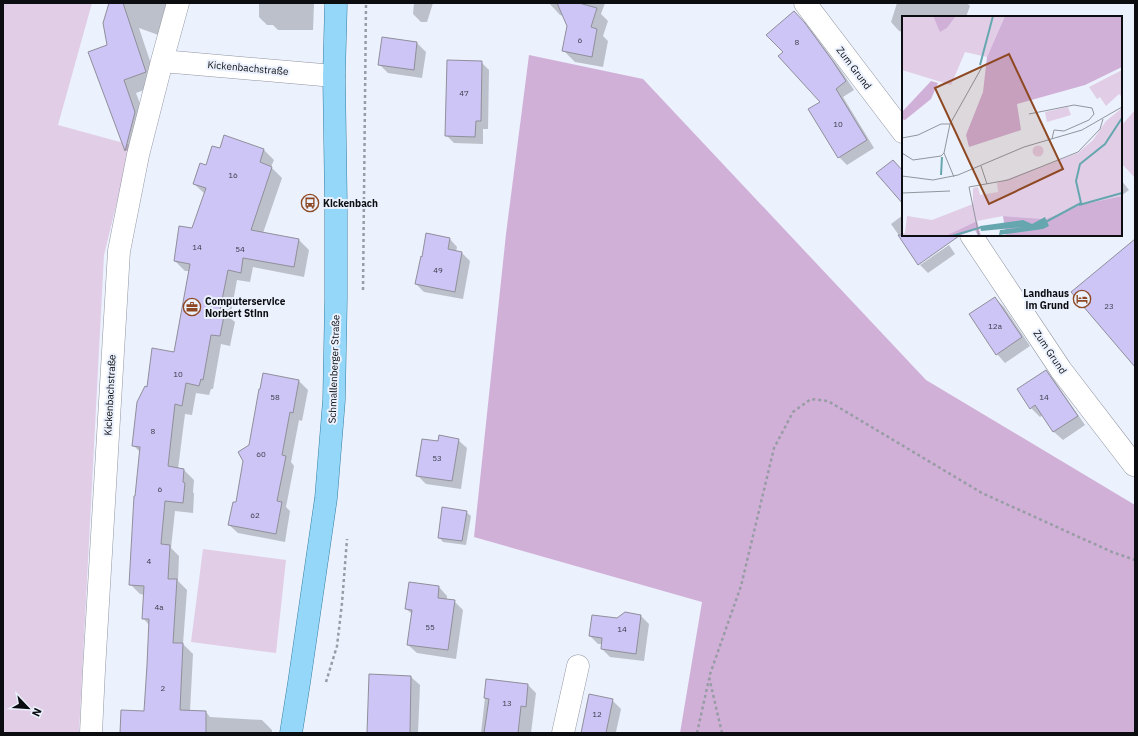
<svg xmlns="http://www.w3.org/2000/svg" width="1138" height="736" viewBox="0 0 1138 736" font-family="'IBM Plex Sans',sans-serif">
<rect width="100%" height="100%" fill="#ebf1fd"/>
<!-- green -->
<path fill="#e2cde7" d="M3,3H92L58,125L131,145L104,255L79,733H3Z
M1135,110V178L1121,163V126Z
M203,549L286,560L276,653L191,642Z"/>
<!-- forest -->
<path fill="#d1b0d8" d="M529,55L643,79L926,380L1135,505V733H680L702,602L474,537L506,234Z"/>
<!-- shadow -->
<path fill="#0003" d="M110,3H174L164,37L139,28L158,85L136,93L148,125L138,162L126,150L89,52L108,45Z
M259,3H314L313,30H278L273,25H267L259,17Z
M414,3H433L427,22H421L413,14Z
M549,3H605L601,14L608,21L603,36L608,41L603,67L575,62L563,50L568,26L564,16L560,15Z
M897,3H967L970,6L966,17H903V32L899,31L891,22Z
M802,20L813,33L840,69L854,90L843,97L874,148L847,165L839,157L821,102L784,52Z
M417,43L426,52L422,78L388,73L379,64Z
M481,62L489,70L488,129H483V144L454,143L446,135Z
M220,150H264L274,160L271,167L282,178L263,233L299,240L309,250L304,277L253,267L250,282L237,280L230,318L235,322L230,346L221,344L213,389H211L209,395L196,393L192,415L185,414L178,469L184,470L194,480L193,492L194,494L193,513L175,511L171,548L179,556L178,581L187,590L183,644L193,654L190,711L206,712L210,717L262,720L272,730V733H121L145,712L149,625L143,618L145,595L140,594L130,584L141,453L133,445L148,388L174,353L189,271H185L175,261L192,229L205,194L194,184L206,166Z
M1121,180L1129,190L1121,196Z
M903,215V235H942L919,263V264L891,224Z
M449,238L457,247L456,252L462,253L470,261L463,299L424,292L416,284Z
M949,245L955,254L928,273L920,265Z
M995,298L1004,307L1030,346L1005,363L997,354Z
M1046,371L1054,380L1085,425L1063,440L1054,432L1043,415L1040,417L1031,408Z
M264,375L299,381L308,390L302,421L299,420L291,462L294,466L286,507L290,511L285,542L238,533L229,525L236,503L250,445Z
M458,440L467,448L461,489L426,484L417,475L439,442Z
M466,512L471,516L466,545L443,542L439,537Z
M439,587L447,596V600L454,601L463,610L456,659L417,653L408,645L412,614L406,609Z
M641,616L649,624L644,661L610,657L602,649L603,644H598L590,636L618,619Z
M411,677L420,685L418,733H368Z
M487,680L528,685L536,693L531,733H481Z
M612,700L621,709L616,732L620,733H582Z"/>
<!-- building -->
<path fill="#ccc5f5" stroke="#908f9a" d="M109,3H123L146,72L124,80L135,112L125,151L88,52L107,45L103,23Z
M557,3H579L597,8L591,27L597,29L592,57L562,51L567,26Z
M794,11L805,23L832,60L846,81L836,89L867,140L838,158L808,109L820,102L778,56L783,52L766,35Z
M382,37L417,42L414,70L378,65Z
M447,60L482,61L481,121H476L475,137L445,136Z
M224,135L264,149L260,162L272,167L251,230L299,239L294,267L243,258L241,273L228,270L220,310L225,311L220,336L211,335L203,380L201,379L199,386L186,383L182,406L175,404L168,466L184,469L183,482L185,483L183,503L165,501L161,544L170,545L168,579H177L173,643H183L180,710L206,711V733H120L121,710L144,711L147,665L149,619H142L144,586L129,585L134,496H135L140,447L132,446L137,402L145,386L147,387L152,348L174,352L190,264L174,261L179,226L192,228L206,188L193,184L200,163L206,165L212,146L220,148Z
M893,160L903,171V204L876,173Z
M426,233L450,238L448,249L462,252L455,292L415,284L421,256L422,257Z
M898,235H959V236L918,265Z
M1135,239V367L1071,292Z
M995,297L1022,337L996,355L969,314Z
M1046,370L1078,416L1053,432L1035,405L1030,409L1017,389Z
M263,373L299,380L293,413L290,412L282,455L286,456L277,501L282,502L276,534L228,525L233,502H236L243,461L238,452L249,445L259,389H260Z
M439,435L459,439L452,481L416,476L422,439L438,441Z
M442,507L467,511L462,541L438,538Z
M409,582L439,586L438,598L455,600L448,650L407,645L412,610L405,609Z
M625,612L641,615L636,654L601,649L602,638L589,636L592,615L617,618Z
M369,674L411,676L410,733H367Z
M486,679L528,684L526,707L521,706L518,733H484L489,699L484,698Z
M589,694L613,699L606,733H581Z"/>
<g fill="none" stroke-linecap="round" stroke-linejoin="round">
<defs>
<path id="minor" d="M805,3L903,132
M162,61L334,76
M971,235L1061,370L1134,465
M91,733L94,670L119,251L138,155L162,61L178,3
M563,733L578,666"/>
<path id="major" d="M291,733L299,683L326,498L334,400L336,299V205L334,76L336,3"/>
</defs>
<!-- minor casing -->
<use href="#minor" stroke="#9196a1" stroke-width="23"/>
<!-- major casing -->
<use href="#major" stroke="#367fa4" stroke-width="23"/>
<!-- path -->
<path stroke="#979ca5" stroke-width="2.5" stroke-dasharray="3 3" stroke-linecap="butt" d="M363,290L366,3
M326,682L337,646L342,603L347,539
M697,733L709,679
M722,733L709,677L741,586L774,448L793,412L811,399L828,401L982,493L1112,552L1135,560"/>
<!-- minor -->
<use href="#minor" stroke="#fff" stroke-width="22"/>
<!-- major -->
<use href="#major" stroke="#94d7f8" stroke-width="22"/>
</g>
<!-- icons -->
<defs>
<symbol id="bus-ring" viewBox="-11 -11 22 22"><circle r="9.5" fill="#ebf1fd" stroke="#8e4822" stroke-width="1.5"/><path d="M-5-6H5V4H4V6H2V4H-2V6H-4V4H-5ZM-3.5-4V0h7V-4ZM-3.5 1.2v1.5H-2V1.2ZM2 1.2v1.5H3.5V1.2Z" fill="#8e4822"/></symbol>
<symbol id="hotel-ring" viewBox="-11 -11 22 22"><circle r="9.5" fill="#ebf1fd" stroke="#8e4822" stroke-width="1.5"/><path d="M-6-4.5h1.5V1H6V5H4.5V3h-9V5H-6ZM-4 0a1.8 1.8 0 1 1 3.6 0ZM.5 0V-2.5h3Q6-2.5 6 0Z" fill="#8e4822"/></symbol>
<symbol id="office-ring" viewBox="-11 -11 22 22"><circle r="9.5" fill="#ebf1fd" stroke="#8e4822" stroke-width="1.5"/><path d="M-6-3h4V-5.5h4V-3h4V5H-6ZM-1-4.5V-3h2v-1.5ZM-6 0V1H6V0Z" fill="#8e4822"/></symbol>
</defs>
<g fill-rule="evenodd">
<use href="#bus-ring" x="300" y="193" width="20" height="20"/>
<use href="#hotel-ring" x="1072" y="289" width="20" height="20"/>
<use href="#office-ring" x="182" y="297" width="20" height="20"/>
</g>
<g text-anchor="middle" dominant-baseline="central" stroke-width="4" stroke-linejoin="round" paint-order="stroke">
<!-- number labels -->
<g font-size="8" fill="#3b3b49">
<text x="580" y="40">6</text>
<text x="797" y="42">8</text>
<text x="464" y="93">47</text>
<text x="838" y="124">10</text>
<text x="233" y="175">16</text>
<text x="197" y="247">14</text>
<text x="240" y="249">54</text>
<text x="438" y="270">49</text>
<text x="1109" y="306">23</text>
<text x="995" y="326">12a</text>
<text x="178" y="374">10</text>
<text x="275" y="397">58</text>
<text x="1044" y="397">14</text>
<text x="153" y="431">8</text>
<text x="261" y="454">60</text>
<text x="437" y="458">53</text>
<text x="160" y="489">6</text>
<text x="255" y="515">62</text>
<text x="149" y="561">4</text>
<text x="159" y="607">4a</text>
<text x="430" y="627">55</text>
<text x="622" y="629">14</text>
<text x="163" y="688">2</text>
<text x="507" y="703">13</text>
<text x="597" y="714">12</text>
</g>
<!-- street labels -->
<g font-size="10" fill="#0b0d10" stroke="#ebf1fd">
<text transform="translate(248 68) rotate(5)">Kickenbachstraße</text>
<text transform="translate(854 68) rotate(53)">Zum Grund</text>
<text transform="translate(1050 352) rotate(56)">Zum Grund</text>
<text transform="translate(334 369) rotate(-88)">Schmallenberger Straße</text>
<text transform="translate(110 395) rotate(-87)">Kickenbachstraße</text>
</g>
<!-- poi labels -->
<g font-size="10" font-weight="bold" fill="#0b0d10" stroke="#ebf1fd" text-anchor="start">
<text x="323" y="203">Kickenbach</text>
<text x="1069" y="293" text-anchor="end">Landhaus<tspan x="1069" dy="12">im Grund</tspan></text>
<text x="205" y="301">Computerservice<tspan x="205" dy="12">Norbert Stinn</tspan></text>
</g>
</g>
<!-- overview -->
<g transform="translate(902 16)">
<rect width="220" height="220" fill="#ebf1fd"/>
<path d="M0,0H31L38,15L45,12L54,0H103L85,41L63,36L49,69L0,54ZM220,54V81L217,78L204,90L198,81L195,83L187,71ZM166,91L169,99L145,106L143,96ZM220,92V180L177,189L144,203L101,200L75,205L43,220H0V217H3L5,200L30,204L71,188V172L76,171L78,179L96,176L95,167L176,137L191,124L204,105ZM130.5 135a5.5 5.5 0 1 1 11 0a5.5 5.5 0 1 1-11 0Z" fill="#e2cde7"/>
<path d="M31,0H54L45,12L38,16ZM103,0H220V51L183,69L115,88L119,114L67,131L64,119L81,76L85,41ZM29,65L36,67L29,83L3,104L0,103V96ZM220,180V220H104L101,200L144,203L177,189ZM75,205L79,220H76L73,214L56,220H43Z" fill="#d1b0d8"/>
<path d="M143,201L147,210L141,213L97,219L98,214L122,211L79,215L78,210L121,204L130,208Z" fill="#66a7af"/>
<path fill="none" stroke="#66a7af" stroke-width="2" d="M78,49L91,0M39,159L40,141M177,189L220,177M140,208L179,187L174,165L178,148L203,128L220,102M50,220L80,211"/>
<path fill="none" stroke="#91969e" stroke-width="1" d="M127,98L172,89L190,92L192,98L187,104L162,115L152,114L150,123M0,122L16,119L39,108H48M0,137L11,144L39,140L42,137M79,150L85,168M0,160L31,164L56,159L122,131L180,114L220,91M52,161L42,137L48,108L80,51M0,177L48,175M77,220L67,171L106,164L176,136L198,113L201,103"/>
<path fill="#8e4822" fill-opacity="0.15" stroke="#8e4822" stroke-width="2" d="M107,38L161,153L87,188L33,72Z"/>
<rect width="220" height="220" fill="none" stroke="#0b0d10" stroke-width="2"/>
</g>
<!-- border -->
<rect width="1138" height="736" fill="none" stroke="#0b0d10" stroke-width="8"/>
<!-- north arrow -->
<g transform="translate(28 708) rotate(115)" stroke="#ebf1fd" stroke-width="3" paint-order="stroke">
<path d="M0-3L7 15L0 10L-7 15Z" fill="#0b0d10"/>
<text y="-6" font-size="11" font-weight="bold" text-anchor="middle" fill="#0b0d10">N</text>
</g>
</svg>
